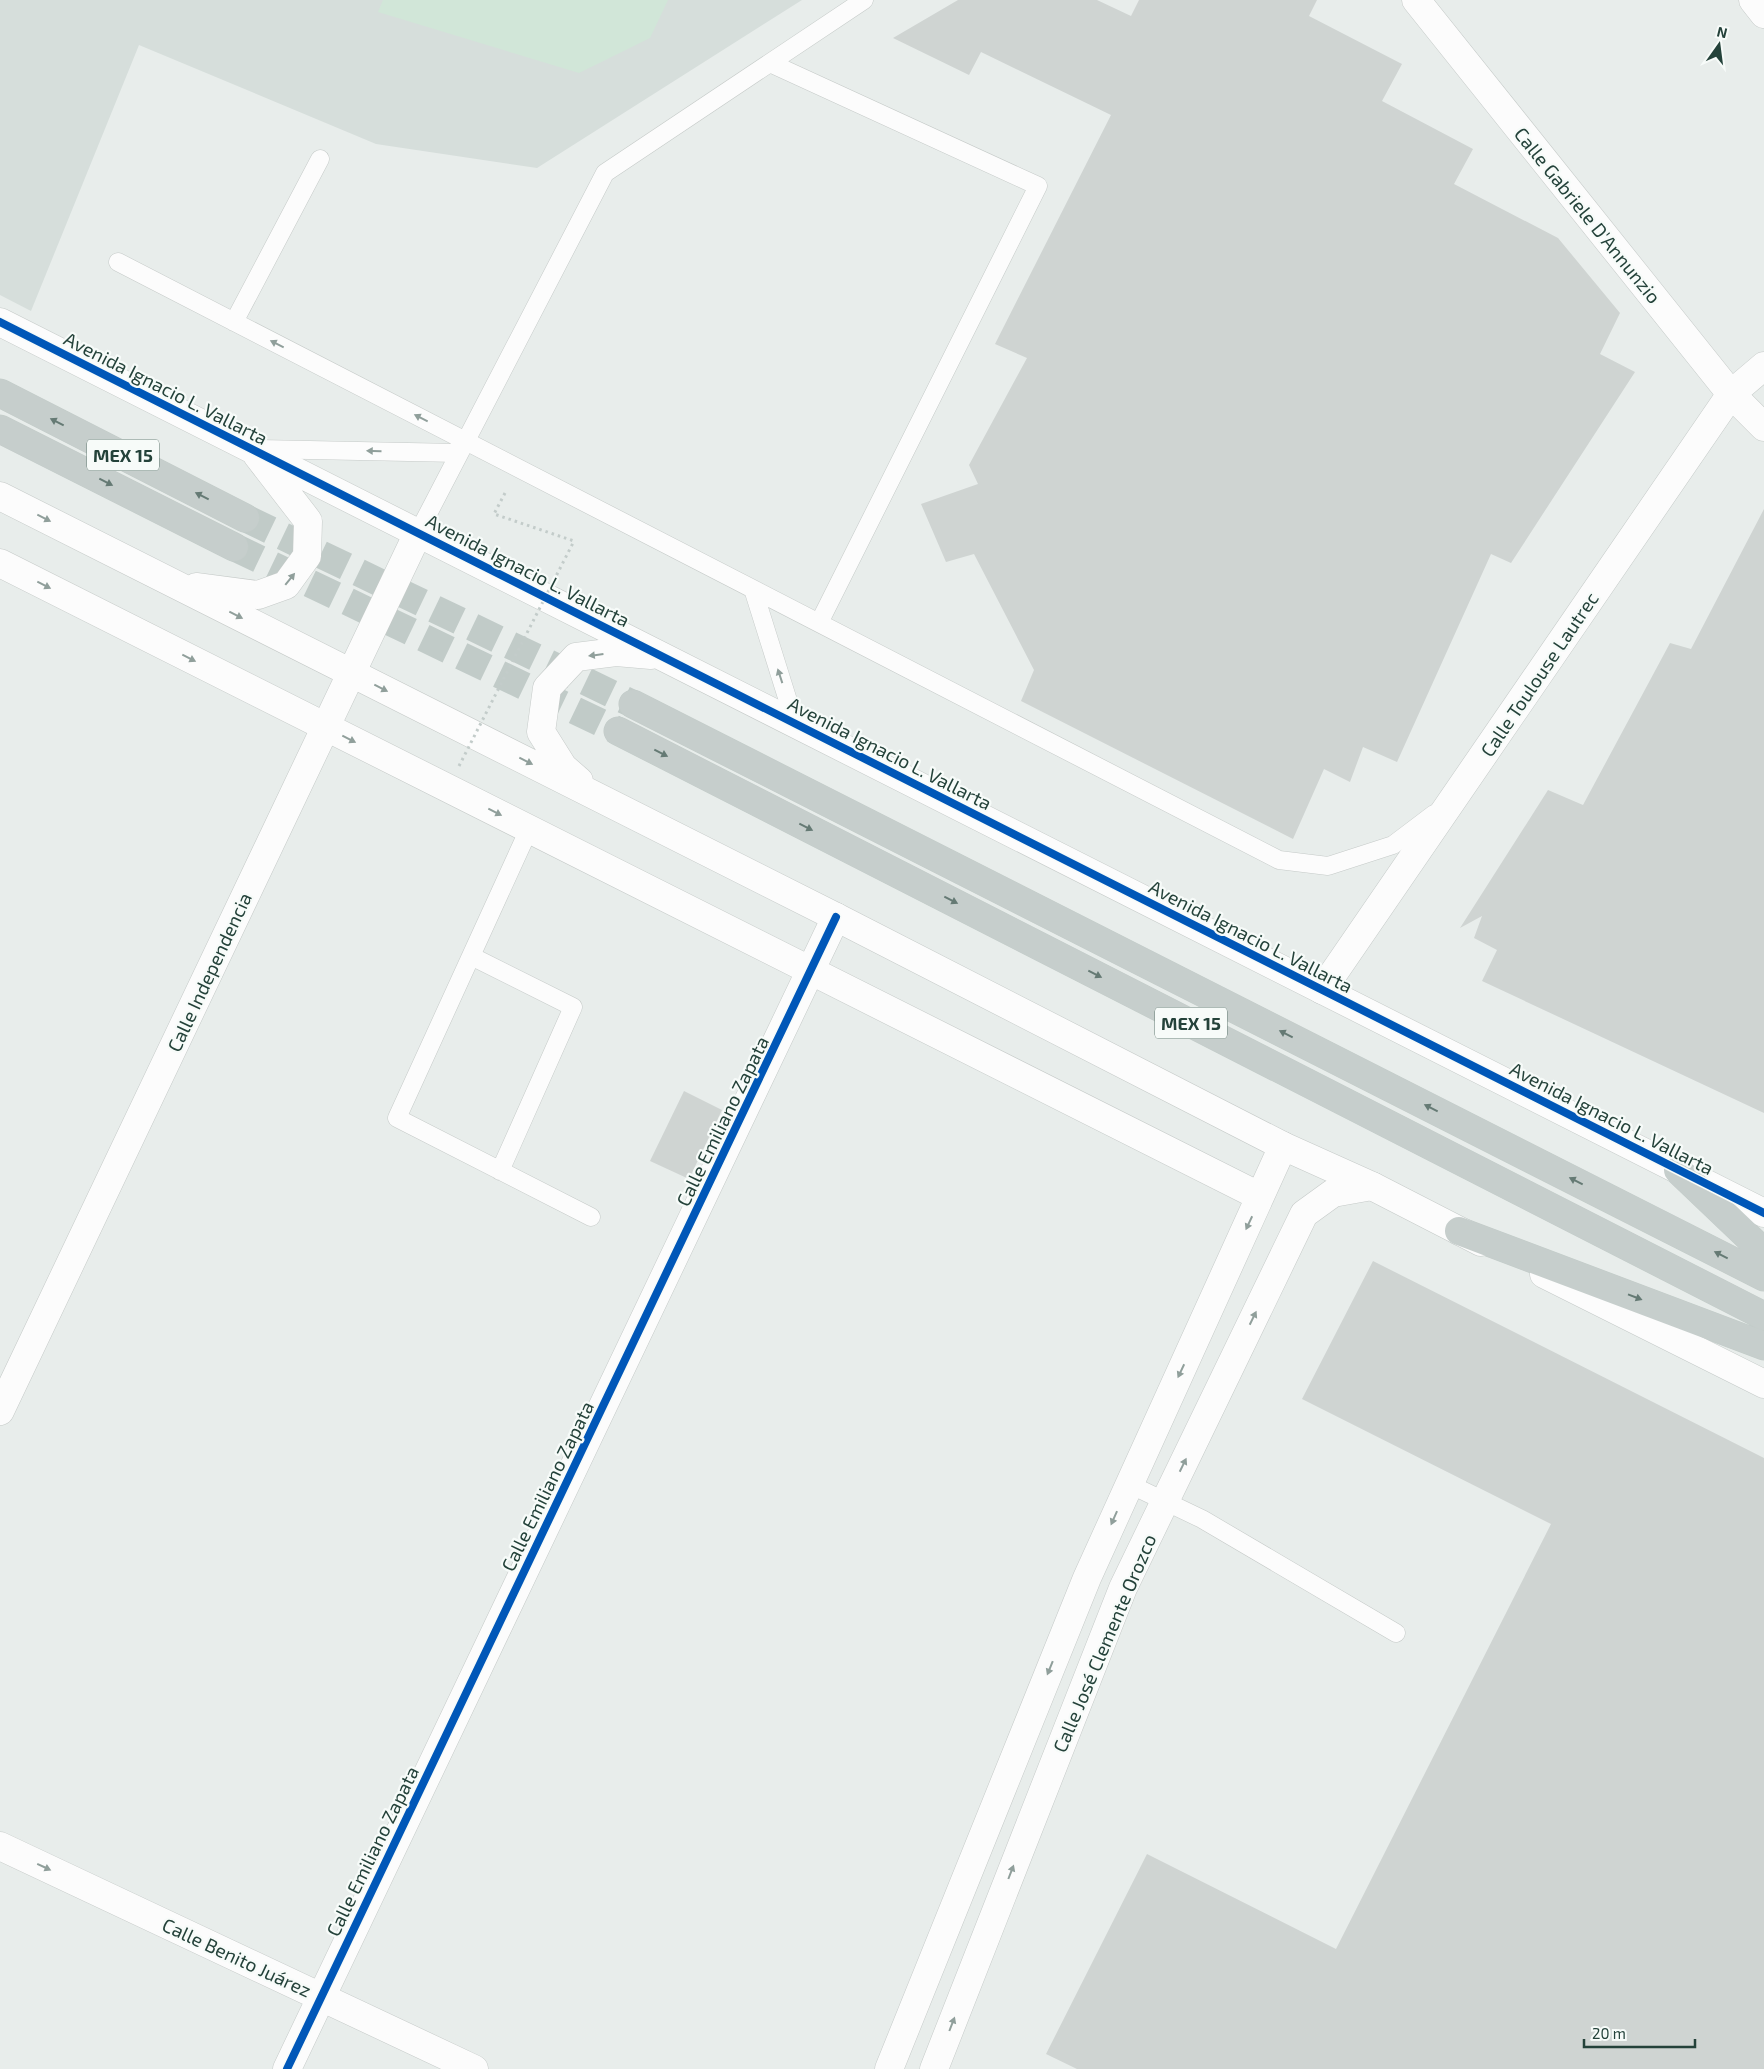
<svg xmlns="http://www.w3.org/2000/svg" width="1764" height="2069" viewBox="0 0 1764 2069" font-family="'Exo 2',sans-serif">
<rect width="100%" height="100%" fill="#e8edeb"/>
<!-- built -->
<path fill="#d6dedb" d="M0,0H802L537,168L376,144L139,45L31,311L0,295Z"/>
<!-- green -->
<path fill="#d1e6d8" d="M383,0H668L650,38L579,73L378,12Z"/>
<!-- building -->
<path fill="#cfd4d2" d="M958,0H1097L1131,16L1139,0H1317L1309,16L1402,64L1382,101L1473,149L1454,184L1558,238L1620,313L1600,354L1635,372L1511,563L1491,554L1397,762L1363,747L1350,782L1324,769L1293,839L1021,701L1034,670L974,554L946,562L921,504L978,484L969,465L1027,358L995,344L1111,115L981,52L969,75L893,38Z
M1764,509V1113L1482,981L1497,950L1474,938L1482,916L1460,928L1548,790L1583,805L1670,643L1691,649Z
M684,1091L722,1110L689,1179L650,1161Z
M1373,1261L1764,1458V2069H1077L1046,2054L1147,1854L1336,1949L1551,1524L1302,1399Z"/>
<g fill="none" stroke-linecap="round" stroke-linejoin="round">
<!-- trunk-tunnel -->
<path stroke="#c1cbc8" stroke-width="28" stroke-dasharray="28 14" stroke-linecap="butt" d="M245,518L633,704
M234,547L618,731"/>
<defs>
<path id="service" d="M770,63L1038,186L819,623
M118,262L1279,860L1328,866L1393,845L1434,814
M234,322L320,159
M259,449L458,453
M418,533L605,173L864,0
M753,589L795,723
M529,829L397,1118L591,1217
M471,956L573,1007L500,1171
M1129,1484L1202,1519L1396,1633"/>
<path id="minor" d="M1416,0L1731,394L1764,427
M1753,0L1764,14
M0,563L1259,1196
M1322,990L1731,394L1764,366
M0,1846L474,2069
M287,2069L836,917
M889,2069L1087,1578L1283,1146
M934,2069L1123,1588L1304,1214L1333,1193L1372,1186"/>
<path id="tertiary" d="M0,322L1764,1213
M0,496L836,917L1283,1146L1372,1186L1481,1242
M196,587L258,595L286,585L307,556L308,521L257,455
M579,781L563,767L541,732L547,688L576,657L616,652L651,655
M1544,1274L1764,1384
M0,1411L418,533"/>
<path id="trunk" d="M0,393L245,518
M0,429L234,547
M633,704L1764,1277
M618,731L1764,1316
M1678,1170L1764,1252
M1459,1231L1764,1346"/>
</defs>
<!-- service casing -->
<use href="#service" stroke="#c5cac8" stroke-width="19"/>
<!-- minor casing -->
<use href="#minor" stroke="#c5cac8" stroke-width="29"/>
<!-- tertiary casing -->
<use href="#tertiary" stroke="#c5cac8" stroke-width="29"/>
<!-- trunk casing -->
<use href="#trunk" stroke="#c3ccc9" stroke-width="29"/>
<!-- path -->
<path stroke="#c3ccca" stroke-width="3" stroke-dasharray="2.5 4" stroke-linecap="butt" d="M505,493L494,514L574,541"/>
<!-- service -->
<use href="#service" stroke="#fcfcfc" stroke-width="18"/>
<!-- minor -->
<use href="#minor" stroke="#fcfcfc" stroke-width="28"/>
<!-- tertiary -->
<use href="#tertiary" stroke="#fcfcfc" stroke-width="28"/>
<!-- trunk -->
<use href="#trunk" stroke="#c6cecc" stroke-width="28"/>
<!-- path-bridge -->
<path stroke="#c3ccca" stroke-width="3" stroke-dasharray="2.5 4" stroke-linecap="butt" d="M459,766L574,541"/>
<defs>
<path id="cycleway" d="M0,322L1764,1213
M287,2069L836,917"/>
</defs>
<!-- cycleway casing -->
<use href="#cycleway" stroke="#f7fbf9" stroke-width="11"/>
<!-- cycleway -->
<use href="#cycleway" stroke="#0057b8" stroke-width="8"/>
</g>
<!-- one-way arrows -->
<defs><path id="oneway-solid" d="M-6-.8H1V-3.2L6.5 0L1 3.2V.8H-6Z" transform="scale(1.25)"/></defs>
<g fill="#909f9b">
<use href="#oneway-solid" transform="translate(277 344) rotate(-153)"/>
<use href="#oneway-solid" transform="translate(421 418) rotate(-153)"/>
<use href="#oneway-solid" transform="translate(374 451) rotate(-179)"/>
<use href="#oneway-solid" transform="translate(44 518) rotate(27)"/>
<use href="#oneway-solid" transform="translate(290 579) rotate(-51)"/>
<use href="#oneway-solid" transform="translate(44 585) rotate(27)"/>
<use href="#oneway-solid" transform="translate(236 615) rotate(27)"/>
<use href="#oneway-solid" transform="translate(596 655) rotate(173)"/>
<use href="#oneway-solid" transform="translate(189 658) rotate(27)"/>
<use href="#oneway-solid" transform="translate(780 676) rotate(-108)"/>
<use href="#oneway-solid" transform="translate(381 688) rotate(27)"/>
<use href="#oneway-solid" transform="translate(349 739) rotate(27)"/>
<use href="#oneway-solid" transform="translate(526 761) rotate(27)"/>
<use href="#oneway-solid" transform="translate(495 812) rotate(27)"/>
<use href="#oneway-solid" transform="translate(1249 1223) rotate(115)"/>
<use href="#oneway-solid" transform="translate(1253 1318) rotate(-64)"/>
<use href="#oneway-solid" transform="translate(1181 1371) rotate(115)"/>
<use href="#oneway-solid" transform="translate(1183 1465) rotate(-64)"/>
<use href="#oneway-solid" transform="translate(1114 1518) rotate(114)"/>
<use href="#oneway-solid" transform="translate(1050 1668) rotate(112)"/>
<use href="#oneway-solid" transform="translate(44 1867) rotate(25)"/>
<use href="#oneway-solid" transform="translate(1011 1872) rotate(-69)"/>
<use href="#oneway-solid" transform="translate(952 2024) rotate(-69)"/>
</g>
<g fill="#657a74">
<use href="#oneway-solid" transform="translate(57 422) rotate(-153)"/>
<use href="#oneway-solid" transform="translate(106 482) rotate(27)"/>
<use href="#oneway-solid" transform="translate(202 496) rotate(-153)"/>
<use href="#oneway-solid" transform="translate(661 753) rotate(27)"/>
<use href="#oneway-solid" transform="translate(806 827) rotate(27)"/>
<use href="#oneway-solid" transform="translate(951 900) rotate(27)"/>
<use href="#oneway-solid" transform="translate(1095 974) rotate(27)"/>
<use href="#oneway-solid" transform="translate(1286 1034) rotate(-153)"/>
<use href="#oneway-solid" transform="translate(1431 1108) rotate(-153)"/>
<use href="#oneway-solid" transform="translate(1576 1181) rotate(-153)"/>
<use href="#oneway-solid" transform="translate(1721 1255) rotate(-153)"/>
<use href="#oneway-solid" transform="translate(1635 1297) rotate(21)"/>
</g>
<g text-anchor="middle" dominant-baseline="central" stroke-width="4.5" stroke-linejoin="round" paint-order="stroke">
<!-- shield labels -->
<g fill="#f7fbf9" stroke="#637a73" stroke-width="1">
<rect x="87" y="439.5" width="72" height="31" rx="4"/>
<rect x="1155" y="1007.5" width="72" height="31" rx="4"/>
</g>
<g font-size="18" font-weight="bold" fill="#24423a">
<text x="123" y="455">MEX 15</text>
<text x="1191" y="1023">MEX 15</text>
</g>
<!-- street labels -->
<g font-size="19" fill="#24423a" stroke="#f7fbf9">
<text transform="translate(1588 215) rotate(51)">Calle Gabriele D'Annunzio</text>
<text transform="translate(166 388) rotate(27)">Avenida Ignacio L. Vallarta</text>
<text transform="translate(528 570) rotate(27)">Avenida Ignacio L. Vallarta</text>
<text transform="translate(1539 674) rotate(-56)">Calle Toulouse Lautrec</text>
<text transform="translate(890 753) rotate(27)">Avenida Ignacio L. Vallarta</text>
<text transform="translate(1251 936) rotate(27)">Avenida Ignacio L. Vallarta</text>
<text transform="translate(209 972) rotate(-65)">Calle Independencia</text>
<text transform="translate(1612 1118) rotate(27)">Avenida Ignacio L. Vallarta</text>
<text transform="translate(722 1121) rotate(-64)">Calle Emiliano Zapata</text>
<text transform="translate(547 1486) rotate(-64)">Calle Emiliano Zapata</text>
<text transform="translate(1104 1643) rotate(-67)">Calle José Clemente Orozco</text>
<text transform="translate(372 1851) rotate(-64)">Calle Emiliano Zapata</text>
<text transform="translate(237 1957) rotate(25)">Calle Benito Juárez</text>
</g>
</g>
<!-- north arrow -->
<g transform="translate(1719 45) rotate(14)" stroke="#f7fbf9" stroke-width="4" paint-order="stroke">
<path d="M0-4L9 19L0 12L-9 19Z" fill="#24423a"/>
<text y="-8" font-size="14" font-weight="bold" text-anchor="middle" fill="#24423a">N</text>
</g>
<!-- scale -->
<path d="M1584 2039v8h111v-8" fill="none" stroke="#24423a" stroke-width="2.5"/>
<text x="1592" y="2039" font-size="15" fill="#24423a" stroke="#f7fbf9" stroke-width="4" paint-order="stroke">20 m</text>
</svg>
